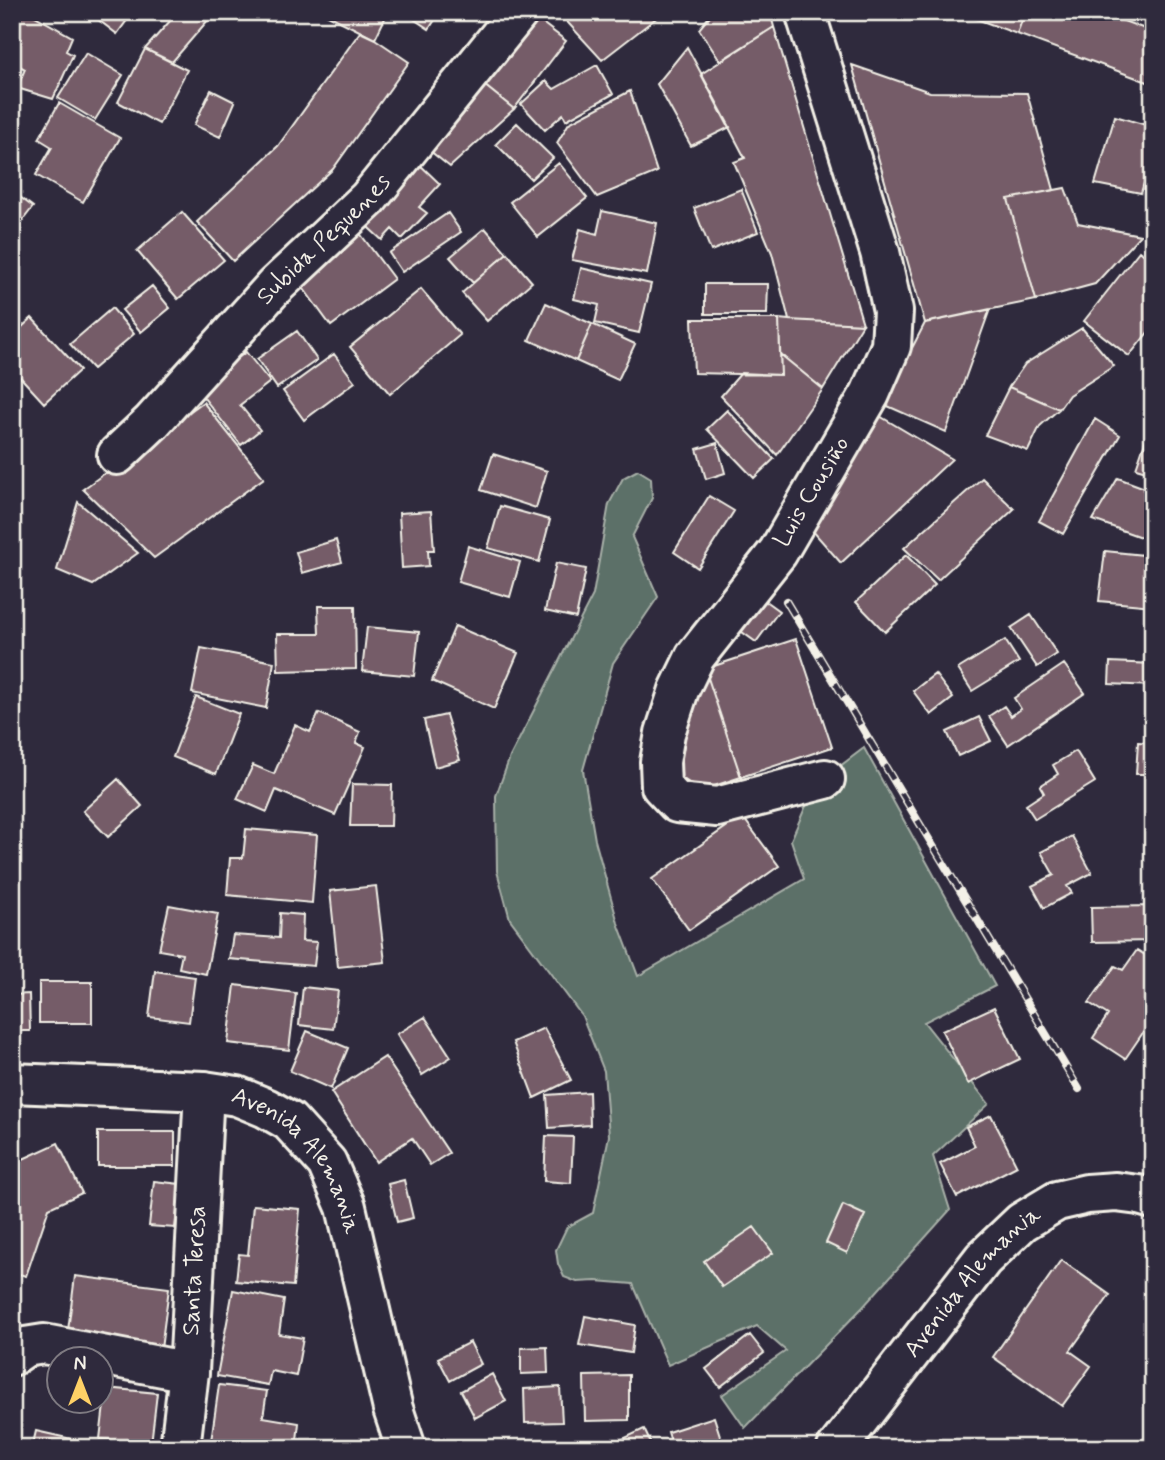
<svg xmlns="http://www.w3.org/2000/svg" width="1165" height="1460" viewBox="0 0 1165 1460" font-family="Mynerve,sans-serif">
<rect width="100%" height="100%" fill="#2f2a3d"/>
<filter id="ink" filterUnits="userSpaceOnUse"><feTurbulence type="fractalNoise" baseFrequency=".0143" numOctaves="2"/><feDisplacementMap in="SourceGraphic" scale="14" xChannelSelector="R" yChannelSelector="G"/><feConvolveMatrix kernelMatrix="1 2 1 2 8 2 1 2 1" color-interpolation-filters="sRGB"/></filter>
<g filter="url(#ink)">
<!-- green -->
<path fill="#5b6f68" stroke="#a8b0a8" stroke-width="2" d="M638,470L651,478L652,498L632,537L658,597L613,663L583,770L595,840L618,923L638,976L804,879L791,840L815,785L864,748L995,986L924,1022L989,1104L933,1156L950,1210L863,1307L745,1428L722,1395L786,1351L757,1326L668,1365L633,1284L596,1281L577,1282L564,1277L558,1264L556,1250L567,1227L593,1213L609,1136L604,1071L582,1016L510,919L497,871L496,796L510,757L593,595L609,504L623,478Z"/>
<!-- building -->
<path fill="#745c67" stroke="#f4f1e8" stroke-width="2" d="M12,12H28L72,37L66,51L73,55L53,99L17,88L25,69L12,62Z
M88,12H133L117,34Z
M178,12H215L172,62L145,49Z
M322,12H388L375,39Z
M403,12H440L429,29Z
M528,12L566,41L514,109L473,76Z
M558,12H664L602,60Z
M713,12H770L774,27L720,61L699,29Z
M958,12H1025L1017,34Z
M1025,12H1100L1153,32V84L1017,34Z
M774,27L863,324L789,320L772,253L734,162L745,158L701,74Z
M360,32L375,39L409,62L333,169L233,261L197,222L278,146Z
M687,47L730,127L691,146L657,84Z
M145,49L187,70L159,124L118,102Z
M86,53L123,75L95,120L58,98Z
M597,65L613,94L566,120L563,114L545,130L521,104L546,81L554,89Z
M852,65L930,92L1027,93L1054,190L1008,199L1036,300L925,323Z
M473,76L514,109L450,167L419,142Z
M211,90L235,102L220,137L194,125Z
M630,91L657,172L597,197L557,143L569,123Z
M59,103L120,138L83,202L36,175L52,147L39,139Z
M1115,116L1153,127V152L1141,193L1095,184Z
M517,123L553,158L531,179L496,144Z
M415,160L440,184L419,207L427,213L402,239L392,229L382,240L359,219Z
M559,163L587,198L538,237L510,202Z
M1065,188L1078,223L1140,235L1095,284L1036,300L1008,199Z
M741,189L758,232L711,251L694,208Z
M12,191L33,207L12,234Z
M602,211L657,223L647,274L572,260L580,229L597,234Z
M182,212L224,260L178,299L137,251Z
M448,213L461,232L402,272L389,253Z
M356,228L394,279L331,326L293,274Z
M485,228L507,253L473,283L450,257Z
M1139,251L1153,261V326L1129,356L1084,321Z
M507,253L532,282L487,321L462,293Z
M581,268L651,284L639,333L595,323L599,305L574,299Z
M705,284H768L767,314H705Z
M152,286L170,308L141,332L122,310Z
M421,289L460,335L390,394L350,347Z
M546,303L592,324L576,361L529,340Z
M112,308L134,334L93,369L70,344Z
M990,309L946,432L883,404L925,323Z
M32,318L80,370L44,403L12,368V336Z
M692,319H779L781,375L694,373Z
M779,319L789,320L863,324L823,389L780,354Z
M592,324L635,344L618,380L576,361Z
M1082,328L1114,366L1069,395L1059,409L1009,387L1025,364Z
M297,331L317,360L277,388L257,359Z
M246,352L270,382L240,405L260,430L241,445L197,389Z
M334,354L355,382L304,420L283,391Z
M780,354L823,389L777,455L721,396L741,373L781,375Z
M1009,387L1059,409L1040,426L1028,451L985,435Z
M203,402L264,478L154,558L83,489Z
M727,410L774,459L754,478L707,429Z
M878,415L952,459L841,563L804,521Z
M1153,418V473L1136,468Z
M1095,419L1120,435L1063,534L1039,521Z
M717,443L725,473L706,479L697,449Z
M493,454L547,471L536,508L481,490Z
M982,478L1014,509L938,580L904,548Z
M1118,478L1153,491L1152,541L1093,520Z
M709,496L734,511L698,568L674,552Z
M78,502L138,553L93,585L57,570Z
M500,506L550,520L539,562L488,548Z
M431,511L434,550H428L429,566L402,568L399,513Z
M336,540L342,562L302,573L296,552Z
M468,546L520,562L510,597L458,582Z
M1105,551L1153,556V606L1099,601Z
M906,555L935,585L885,632L856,602Z
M556,563L586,569L576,618L545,611Z
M757,595L779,611L756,642L735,627Z
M318,606H355L356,669L278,671L277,634H319Z
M1031,615L1057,654L1037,667L1011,628Z
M455,626L518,653L494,709L432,681Z
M367,627L419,632L414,676L362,671Z
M796,639L832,747L741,777L705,669Z
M1005,640L1019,662L972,691L958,669Z
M201,648L274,662L266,708L192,693Z
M1110,662L1153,664V686L1109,684Z
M1064,664L1085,693L1008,745L989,716L1004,706L1011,716L1021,709L1014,698Z
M705,669L741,777L708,788L694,786L680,777L677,762L698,672Z
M935,674L953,698L931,715L913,691Z
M196,697L239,714L216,774L173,757Z
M319,713L360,732L356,743L365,747L335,815L276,790L267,812L237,799L253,765L274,774L295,725L310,732Z
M446,715L460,760L435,767L424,720Z
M979,717L991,741L958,756L947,732Z
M1138,742L1153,743V774H1136Z
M1076,751L1095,782L1035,819L1026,805L1044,793L1040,786L1058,774L1053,765Z
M118,779L142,806L108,837L83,811Z
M352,784L392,785L391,826H350Z
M742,816L779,866L689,930L652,879Z
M246,829L317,835L312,903L227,895L230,858H243Z
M1072,836L1092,873L1067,886L1072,893L1044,908L1032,886L1054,875L1041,852Z
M376,886L385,962L338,967L330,891Z
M169,905L218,914L206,974L179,968L182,954L159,950Z
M1153,906V941L1092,942L1091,907Z
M280,913L303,915L302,941L317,942L314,966L229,959L233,935L279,938Z
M1137,950L1153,960V1018L1125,1059L1093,1038L1108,1015L1089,1003L1115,966L1123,970Z
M155,971L195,977L189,1022L149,1017Z
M39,982H92V1023H39Z
M235,985L296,993L289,1050L228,1043Z
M303,987L338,991L333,1029L299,1025Z
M29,994L30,1031H12V995Z
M994,1007L1020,1059L968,1084L942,1031Z
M425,1017L451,1057L422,1075L397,1034Z
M544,1028L571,1080L534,1098L513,1042Z
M307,1031L348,1048L331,1089L290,1071Z
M385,1057L449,1153L430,1165L412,1138L376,1162L331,1092Z
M589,1092L590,1125L549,1128L547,1095Z
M991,1115L1017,1166L957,1197L940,1164L975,1146L966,1127Z
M98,1132H175V1166H98Z
M546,1136L573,1137L571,1183L544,1181Z
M58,1143L82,1193L49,1208L26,1276L12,1272V1164Z
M404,1180L413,1218L397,1222L388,1184Z
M154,1181L180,1184L175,1228L149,1226Z
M253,1205L300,1209L293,1286L236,1281L239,1254L248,1255Z
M843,1205L865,1215L847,1253L826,1243Z
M754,1227L773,1253L722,1287L704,1261Z
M1061,1260L1110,1295L1070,1351L1091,1366L1062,1406L993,1357Z
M75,1276L169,1288L161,1349L67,1338Z
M233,1290L284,1300L279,1334L303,1338L296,1376L271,1371L268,1385L217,1376Z
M585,1316L635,1325L631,1353L579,1345Z
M750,1335L764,1353L720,1387L706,1369Z
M470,1342L481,1364L450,1381L438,1358Z
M547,1347L548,1373L521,1374V1348Z
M492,1374L506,1401L475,1418L461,1391Z
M629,1375V1420L585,1421L584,1376Z
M219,1385L267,1391L263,1417L299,1423L296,1448H210Z
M560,1387L562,1422L525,1423L524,1389Z
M106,1388L157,1393L151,1444L100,1439Z
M714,1417L724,1448H673L668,1432Z
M644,1429L653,1448H607L606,1447Z
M36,1431L76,1440L74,1448H32Z
M82,1442L124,1448H81Z"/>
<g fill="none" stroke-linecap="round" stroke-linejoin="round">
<defs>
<g id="minor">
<path d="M805,12L880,252L893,311L891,346L870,394L778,552L695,657L679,690L665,733L660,762L661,786L677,803L717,807L825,779"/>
<path id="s1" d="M117,455L152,422L275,286L368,199L519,12"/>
<path d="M12,1356L25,1347L44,1344L189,1372"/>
<path id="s2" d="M180,1448L189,1372L204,1091"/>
</g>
<g id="tertiary">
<path id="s3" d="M12,1083L204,1091L237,1096L266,1108L289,1121L327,1163L346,1207L393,1409L406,1448"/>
<path id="s4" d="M837,1448L983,1259L1022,1222L1057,1201L1087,1194L1116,1192L1139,1195L1153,1199"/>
</g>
</defs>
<!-- minor casing -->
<use href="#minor" stroke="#f4f1e8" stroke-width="44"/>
<!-- tertiary casing -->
<use href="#tertiary" stroke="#f4f1e8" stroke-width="44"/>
<!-- minor -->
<use href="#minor" stroke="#2f2a3d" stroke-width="38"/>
<!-- tertiary -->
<use href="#tertiary" stroke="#2f2a3d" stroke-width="38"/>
<defs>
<path id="rail" d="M786,601L1079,1089"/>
</defs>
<!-- rail casing -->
<use href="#rail" stroke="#f4f1e8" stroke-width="8"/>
<!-- rail -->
<use href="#rail" stroke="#2f2a3d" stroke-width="5" stroke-dasharray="16" stroke-linecap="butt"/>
</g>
</g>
<g text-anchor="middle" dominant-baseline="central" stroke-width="5" stroke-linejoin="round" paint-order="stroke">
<!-- street labels -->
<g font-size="24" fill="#f4f1e8" stroke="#2f2a3d">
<text stroke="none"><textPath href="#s1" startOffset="299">Subida Pequenes</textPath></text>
<text transform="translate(812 492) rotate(-59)">Luis Cousiño</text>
<text stroke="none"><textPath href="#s3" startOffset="318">Avenida Alemania</textPath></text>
<text stroke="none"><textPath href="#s2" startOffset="178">Santa Teresa</textPath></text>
<text stroke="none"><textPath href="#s4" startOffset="215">Avenida Alemania</textPath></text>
</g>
</g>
<!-- margin -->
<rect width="1165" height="1460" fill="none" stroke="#2f2a3d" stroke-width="42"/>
<rect x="21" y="21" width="1123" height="1418" fill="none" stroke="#f4f1e8" stroke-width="2.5" filter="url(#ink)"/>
<!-- north arrow -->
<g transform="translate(80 1380)"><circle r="33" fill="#2f2a3d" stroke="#7e7a81" stroke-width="2"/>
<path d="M0-5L12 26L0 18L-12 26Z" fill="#ffd166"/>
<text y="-10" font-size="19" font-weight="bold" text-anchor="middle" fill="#f4f1e8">N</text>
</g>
</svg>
